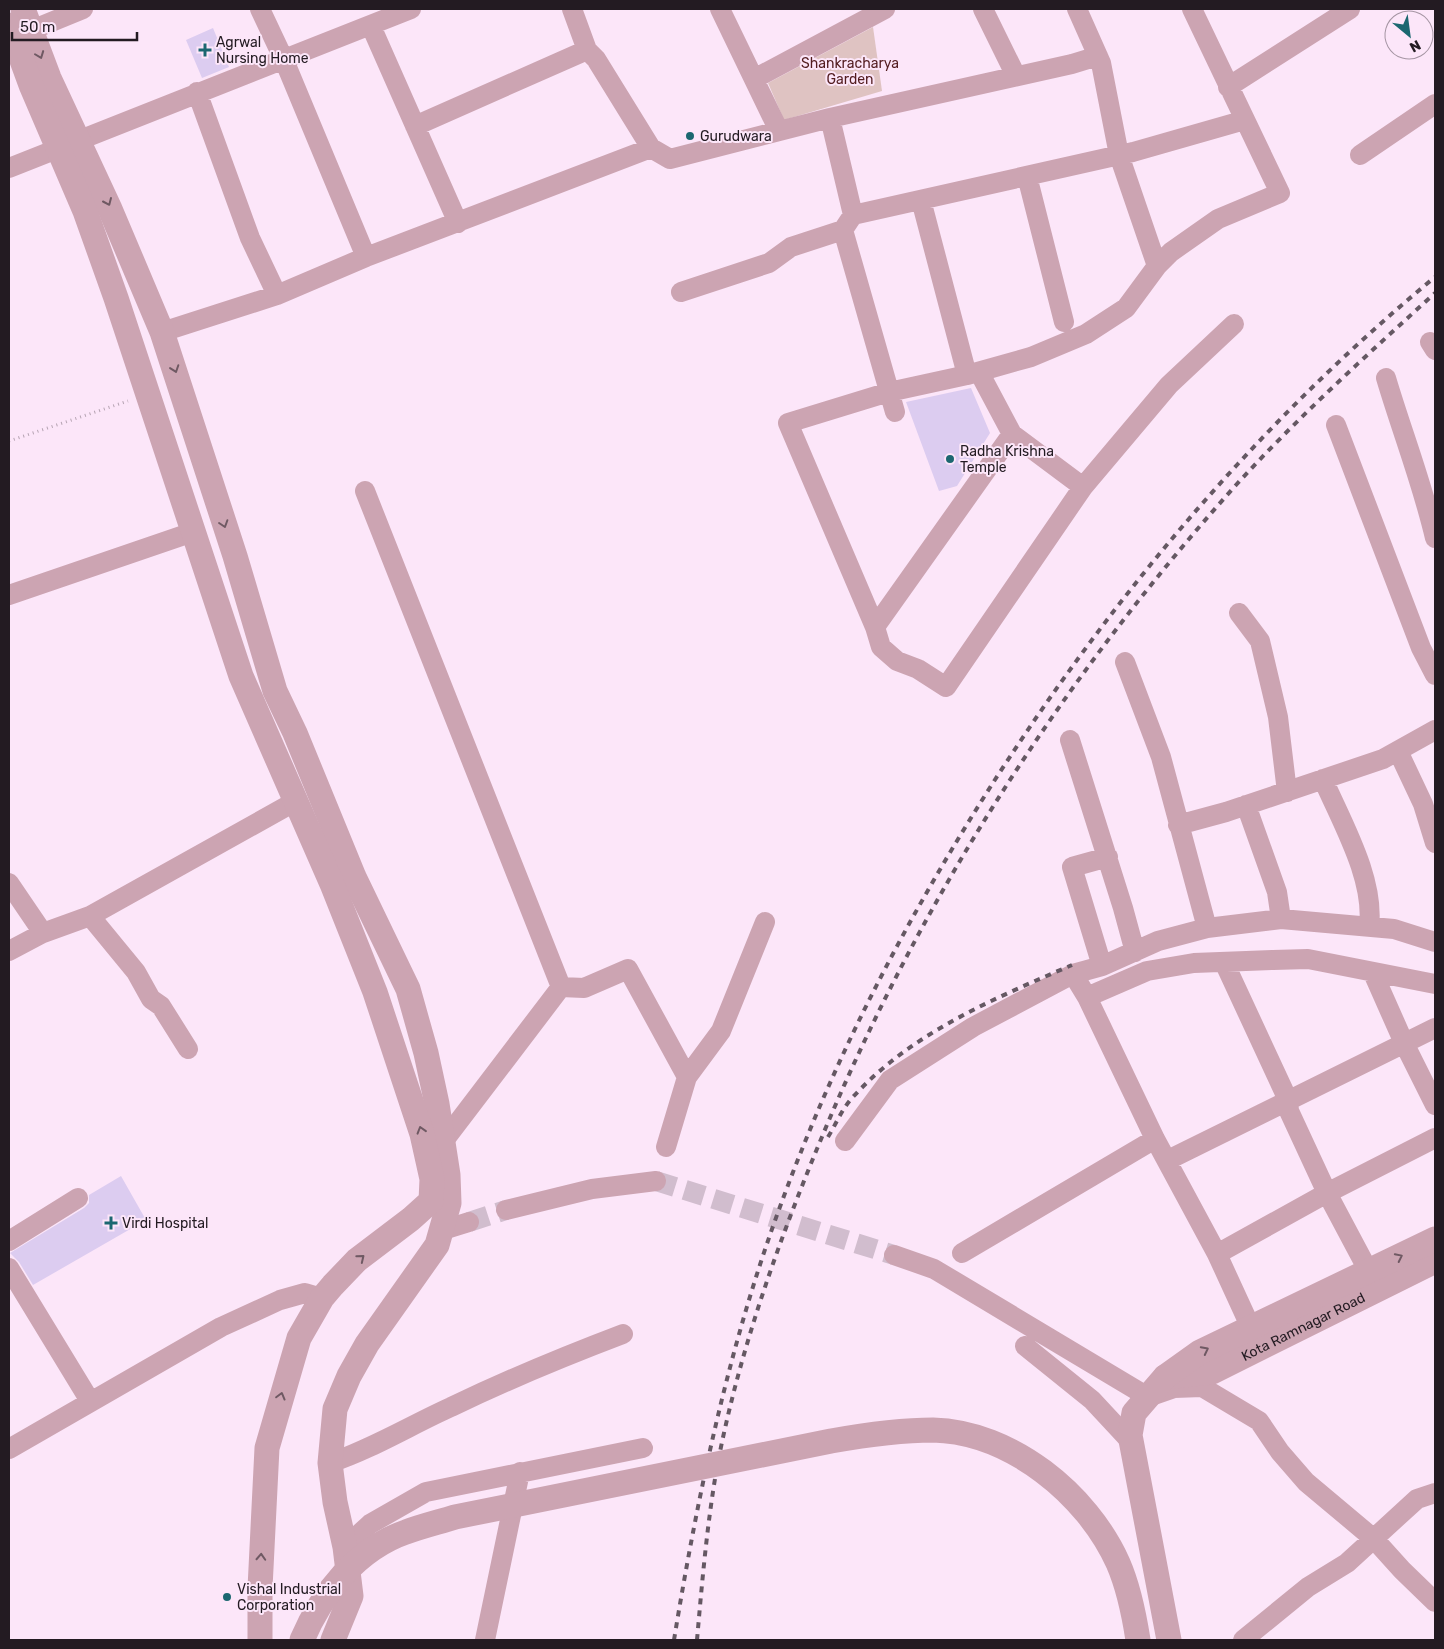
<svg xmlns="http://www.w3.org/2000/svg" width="1444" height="1649" viewBox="0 0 1444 1649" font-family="Rubik,sans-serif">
<rect width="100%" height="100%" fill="#fce6f9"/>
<!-- green -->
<path fill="#dfc3c2" d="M873,27L882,91L784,120L768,83Z"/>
<!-- building -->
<path fill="#dcccf0" d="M213,28L229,67L202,78L186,40Z
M971,388L990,433L957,486L939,491L906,402Z
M121,1176L146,1220L33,1285L19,1262L10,1253L84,1208L89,1203V1195Z"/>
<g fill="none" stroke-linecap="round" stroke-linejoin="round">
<!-- minor-tunnel -->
<path stroke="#d1bdce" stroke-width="20" stroke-dasharray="20 10" stroke-linecap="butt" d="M656,1181L894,1255
M469,1222L506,1210"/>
<!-- path -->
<path stroke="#b6a4b3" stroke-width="3" stroke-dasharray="1 4" stroke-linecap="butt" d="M9,441L128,401"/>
<!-- minor -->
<path stroke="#cca4b2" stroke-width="20" d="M260,9L284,60L366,257L651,148L670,159L830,118L1072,64L1098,56
M572,9L587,50L596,59L651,148
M720,9L779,131
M983,9L1016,76
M1077,9L1101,63L1119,155L1157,266
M371,26L458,223
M17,36L83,9
M754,79L885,9
M1228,87L1350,9
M197,92L250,238L277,295
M830,118L853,215
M415,126L587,50
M1360,155L1435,104
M9,168L411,9
M1027,176L1064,322
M921,200L967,375
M681,292L769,263L791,247L843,230
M162,332L277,295L366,257
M1430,342L1435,350
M979,372L1012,434L875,627L788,423L889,392L967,375L1031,357L1086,334L1126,308L1157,266L1171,252L1218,219L1280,193L1192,9
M1386,378C1402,432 1422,482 1435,538
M895,412L843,230L853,215L1133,152L1245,120
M1336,425L1421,648L1435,675
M1012,434L1083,487
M365,491L561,987
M9,595L193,532
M1239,613L1260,641L1278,717L1287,792
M875,627L881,647L897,661L918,669L946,687L1083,487L1169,385L1234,324
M1125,662L1161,757L1207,928
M1070,740L1123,908L1135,952
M1398,751L1423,804L1435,843
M1323,779C1342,823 1375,879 1369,927
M1246,805L1277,892L1281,919
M1178,825L1226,812L1383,759L1435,730
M9,883L43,933
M90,916L136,972L151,999L161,1006L188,1049
M9,951L43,933L90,916L296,801
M1224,962L1288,1100L1289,1111L1327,1193L1369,1272
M1102,966L1072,867L1108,857
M1373,973L1404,1043L1435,1105
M1073,974L1087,997L1155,1139L1217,1254L1251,1328
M1087,997L1147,971L1194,963L1273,960L1308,959L1435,984
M845,1141L890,1080L973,1027L1073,974L1102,966L1158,941L1207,928L1281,919L1394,929L1435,942
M443,1142L561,987L584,988L628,969L687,1077
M666,1147L687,1077L721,1031L765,922
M1168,1160L1435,1028
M506,1210L592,1189L656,1181
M440,1231L469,1222
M9,1241L78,1198
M962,1253L1155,1139
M1217,1254L1327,1193L1435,1138
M894,1255L934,1269L1148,1397L1174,1388L1202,1387L1259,1421L1280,1452L1306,1482L1374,1539L1402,1570L1435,1602
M9,1268L90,1401
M1025,1346L1092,1400L1132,1443
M9,1449L221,1327L280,1300L305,1293L322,1298
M330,1463C372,1449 411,1425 451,1407C507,1380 565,1356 623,1334
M345,1547L370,1524L426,1492L643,1448
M485,1640L520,1472
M1243,1640L1308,1587L1347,1563L1417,1499L1435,1493"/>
<!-- tertiary -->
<g stroke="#cca4b2" stroke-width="25">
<path d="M23,9L49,78L110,209L162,332L235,556L275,691L295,733L354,877L408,989L426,1053L437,1104L448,1175L449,1203L437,1245L367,1344L349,1376L335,1409L330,1463L335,1502L345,1547L351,1596L333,1640"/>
<path d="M9,25L31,85L85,211L116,298L241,676L332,884L375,992L422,1134L432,1179L431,1201L411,1219L357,1260L333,1285L322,1298L299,1338L267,1448L260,1588V1640"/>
<path id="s1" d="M1165,1377L1212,1372L1435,1261"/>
<path d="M1169,1640L1130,1435L1134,1413L1165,1377L1200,1352L1435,1239"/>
</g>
<!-- rail -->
<path stroke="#655863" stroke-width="4" stroke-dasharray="6 6" stroke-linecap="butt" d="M828,1137C836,1124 842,1109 852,1098C911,1033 993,999 1072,965
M674,1640C698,1493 729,1345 781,1204C837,1051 910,912 998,775C1119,588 1263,419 1435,277
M697,1640C702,1583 707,1524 717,1467C738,1356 776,1248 819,1144C919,901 1061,680 1236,485C1298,417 1367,355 1435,293"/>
<!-- tertiary-bridge -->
<path stroke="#cca4b2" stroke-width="25" d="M302,1640C322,1593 357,1549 406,1532C422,1526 439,1522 455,1517L831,1441C865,1435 899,1430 933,1430C1011,1432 1087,1494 1118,1563C1129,1588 1134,1614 1138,1640"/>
</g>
<!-- one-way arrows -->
<defs><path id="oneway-chevron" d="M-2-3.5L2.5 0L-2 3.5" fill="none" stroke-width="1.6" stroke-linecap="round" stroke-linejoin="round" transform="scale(1.25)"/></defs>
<g stroke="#6f5963">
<use href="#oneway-chevron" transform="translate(40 55) rotate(69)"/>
<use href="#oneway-chevron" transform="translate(108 202) rotate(66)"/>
<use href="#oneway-chevron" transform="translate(175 369) rotate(71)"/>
<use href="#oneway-chevron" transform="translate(224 524) rotate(72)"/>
<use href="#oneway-chevron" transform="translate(421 1130) rotate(-107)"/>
<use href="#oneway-chevron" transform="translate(1399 1257) rotate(-26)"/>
<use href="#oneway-chevron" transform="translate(361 1258) rotate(-39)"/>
<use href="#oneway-chevron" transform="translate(1205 1350) rotate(-27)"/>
<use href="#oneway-chevron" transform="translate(281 1396) rotate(-75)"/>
<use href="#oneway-chevron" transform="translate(261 1557) rotate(-87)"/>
</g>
<!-- markers -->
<g fill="#1b6770" stroke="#fce6f9" stroke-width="2">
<path d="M202.5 42.5h5v5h5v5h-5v5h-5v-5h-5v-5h5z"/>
<circle cx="690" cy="136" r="5"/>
<circle cx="950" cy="459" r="5"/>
<path d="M108.5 1215.5h5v5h5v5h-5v5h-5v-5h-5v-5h5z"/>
<circle cx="227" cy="1597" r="5"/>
</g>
<g text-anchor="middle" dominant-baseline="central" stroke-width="4" stroke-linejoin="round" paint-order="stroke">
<!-- poi labels -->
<g font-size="14" fill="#231b22" stroke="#fce6f9" text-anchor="start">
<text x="216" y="42">Agrwal<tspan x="216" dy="16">Nursing Home</tspan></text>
<text x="700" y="136">Gurudwara</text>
<text x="960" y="451">Radha Krishna<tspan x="960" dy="16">Temple</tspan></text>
<text x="122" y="1223">Virdi Hospital</text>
<text x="237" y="1589">Vishal Industrial<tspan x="237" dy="16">Corporation</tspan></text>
</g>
<!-- park labels -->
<g font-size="14" fill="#521c1f" stroke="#fce6f9">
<text x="850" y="63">Shankracharya<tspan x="850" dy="16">Garden</tspan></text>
</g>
<!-- street labels -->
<g font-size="14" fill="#231b22" stroke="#fce6f9">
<text stroke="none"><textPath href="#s1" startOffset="149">Kota Ramnagar Road</textPath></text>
</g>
</g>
<!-- border -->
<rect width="1444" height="1649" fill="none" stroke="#231b22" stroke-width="20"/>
<!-- north arrow -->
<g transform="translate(1409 35) rotate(151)"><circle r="24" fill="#fce6f9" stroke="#a595a3"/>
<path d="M0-4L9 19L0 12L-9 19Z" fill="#1b6770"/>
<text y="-8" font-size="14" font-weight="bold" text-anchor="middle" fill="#231b22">N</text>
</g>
<!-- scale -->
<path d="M12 32v8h125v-8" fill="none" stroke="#231b22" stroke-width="2.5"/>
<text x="20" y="32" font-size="15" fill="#231b22" stroke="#fce6f9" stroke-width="4" paint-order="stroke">50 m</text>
</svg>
